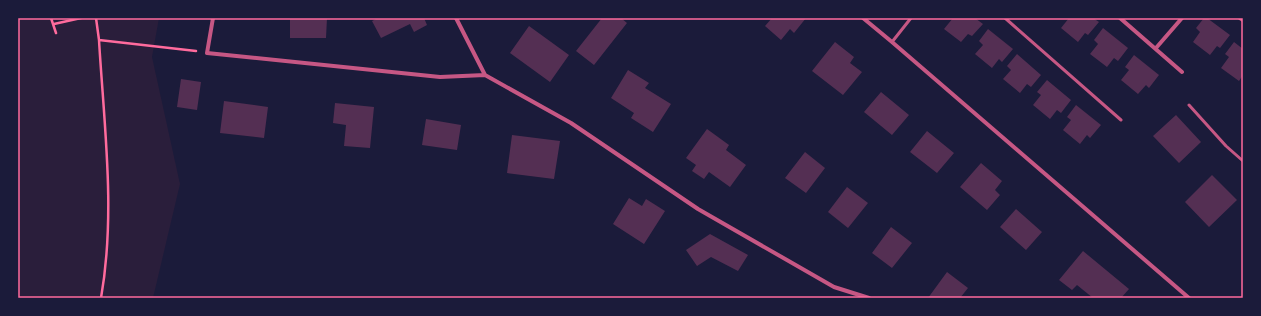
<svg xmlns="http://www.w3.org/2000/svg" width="1261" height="316" viewBox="0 0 1261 316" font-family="Manrope,sans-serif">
<rect width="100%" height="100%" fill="#1b1b3a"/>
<!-- green -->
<path fill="#2a1e3b" d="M18,18H159L152,57L180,184L153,298H18Z"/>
<!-- building -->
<path fill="#542f53" d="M290,18H327L326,38H290Z
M378,18H424L427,25L414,32L410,24L381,38L372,21Z
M602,18H621L627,23L594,65L576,51Z
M772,18H806L794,33L790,29L781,40L765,26Z
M953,18H975L983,24L972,36L968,34L961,42L944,29Z
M1069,18H1093L1099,22L1088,35L1085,33L1078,42L1061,28Z
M1204,18H1207L1230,35L1220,48L1217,46L1210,55L1193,42L1200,32L1196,28Z
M529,26L569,55L550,82L510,53Z
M1103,28L1128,48L1118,61L1114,58L1107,67L1090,54L1098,44L1094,40Z
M988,29L1013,49L1002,62L999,59L992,68L975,54L983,45L979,41Z
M835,42L854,57L850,63L862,72L843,95L812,71Z
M1234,42L1243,49V75L1239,81L1221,68L1229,57L1225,54Z
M1017,54L1041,75L1031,87L1027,84L1020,93L1003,79L1011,70L1007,66Z
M1134,55L1159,75L1149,88L1146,85L1138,94L1121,80L1129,70L1125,67Z
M628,70L649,83L645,88L671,104L653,132L631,118L634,113L611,98Z
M181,79L201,82L197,110L177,107Z
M1047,80L1071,100L1061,113L1057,110L1050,119L1033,105L1041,95L1037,92Z
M881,92L909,115L892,135L864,112Z
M224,101L268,107L264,138L220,133Z
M335,103L374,107L370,148L344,146L346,125L333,123Z
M1076,105L1101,125L1090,138L1087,135L1080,144L1063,130L1071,120L1067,117Z
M1176,115L1201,142L1179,163L1153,136Z
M426,119L461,125L457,150L422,145Z
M707,129L729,145L726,150L746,165L730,187L709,172L704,179L692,171L696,165L686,158Z
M927,131L954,153L937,173L910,152Z
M512,135L560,141L554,179L507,173Z
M805,152L825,168L806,193L785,178Z
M981,163L1002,181L995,190L1000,195L987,210L960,187Z
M1212,175L1237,200L1209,227L1185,202Z
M847,187L868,203L848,228L828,212Z
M629,198L642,206L646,199L665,211L644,244L613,224Z
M1016,209L1042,232L1026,250L1000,227Z
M891,227L912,243L892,268L872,253Z
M710,234L748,255L738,271L711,257L697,266L686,250Z
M1083,251L1129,289L1121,298H1093L1077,285L1072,290L1059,280Z
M947,272L968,288L960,298H928Z"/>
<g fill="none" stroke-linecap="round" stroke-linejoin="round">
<!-- path -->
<path stroke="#ff6b9d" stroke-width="2.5" d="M51,18L56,33
M96,18L99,40C104,125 116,213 101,298
M54,24L81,18
M99,40L196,51"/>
<!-- service -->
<path stroke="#c65784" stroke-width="3" d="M1005,18L1121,120
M892,42L911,18
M1189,105L1226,146L1243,161"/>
<!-- minor -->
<path stroke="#c65784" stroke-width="4" d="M213,18L207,53L440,77L485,75L571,123L698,209L834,287L869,298
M456,18L485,75
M863,18L892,42L1189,298
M1120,18L1182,72
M1240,18L1243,20
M1156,48L1182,18"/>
</g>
<!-- border -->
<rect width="1261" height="316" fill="none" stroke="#1b1b3a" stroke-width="38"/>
<rect x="19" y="19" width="1223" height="278" fill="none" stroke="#ff6b9d" stroke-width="1.5"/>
</svg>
